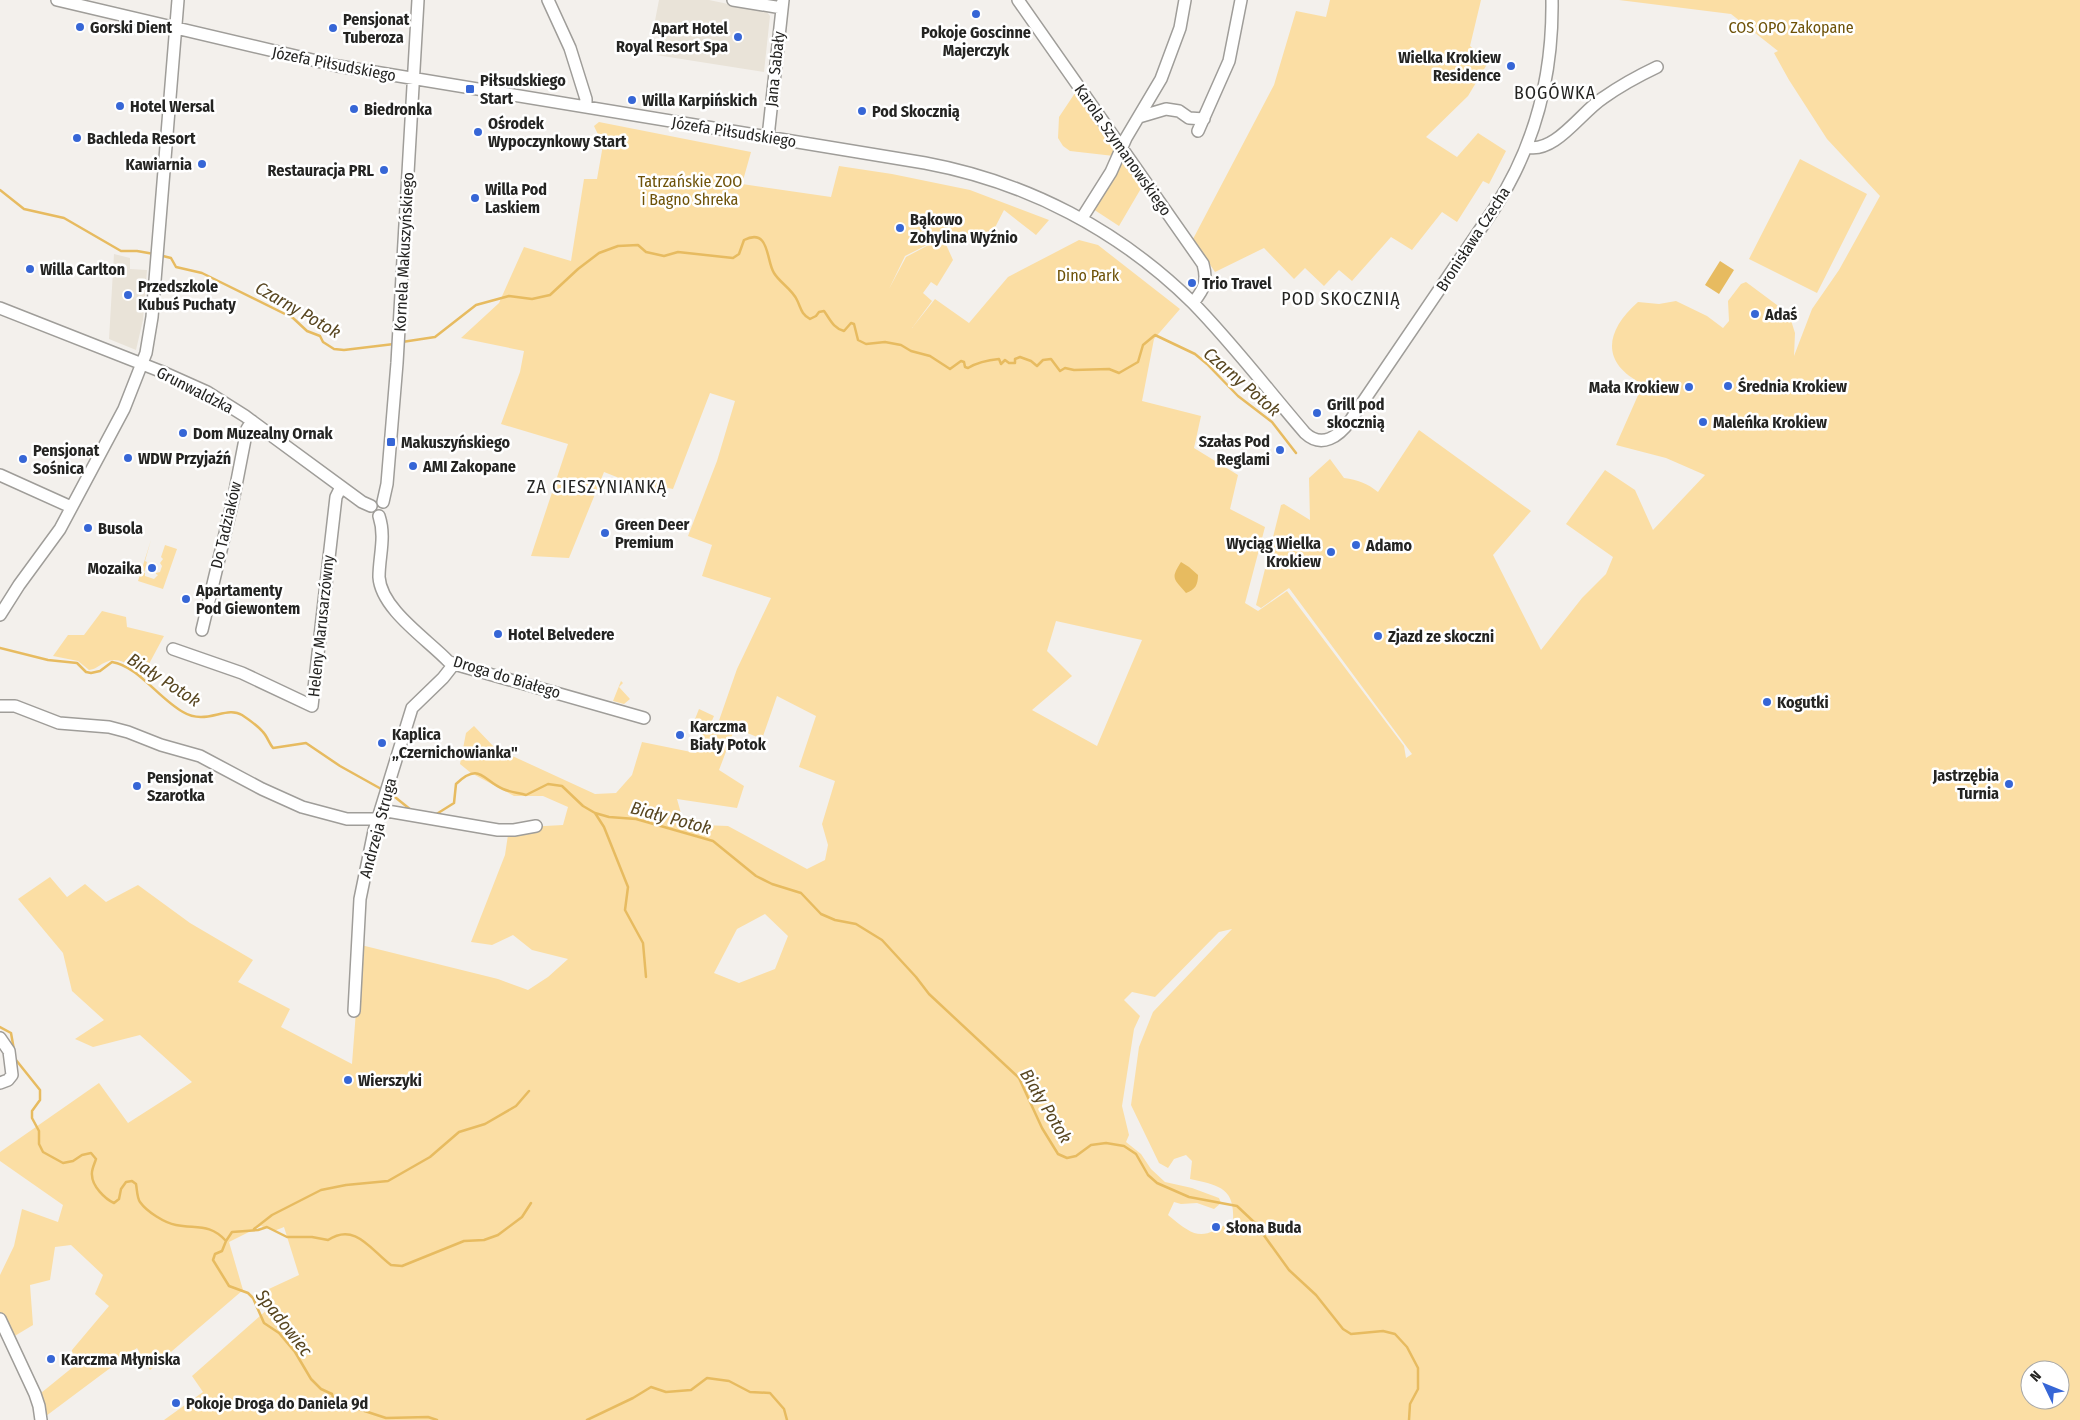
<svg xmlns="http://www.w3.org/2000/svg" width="2080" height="1420" viewBox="0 0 2080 1420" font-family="'Fira Sans Condensed',sans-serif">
<rect width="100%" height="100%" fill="#f3f0ec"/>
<!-- built -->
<path fill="#e9e3d8" d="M659,0H709L767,12L770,16L764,72L656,55L660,33L653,31Z
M114,254L130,258V269L147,270L143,320L136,350L109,339Z"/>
<!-- green -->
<path fill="#fbdea4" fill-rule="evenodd" d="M1330,0H1481L1470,46L1489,61L1468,96L1426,137L1457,157L1478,133L1506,151L1489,184L1483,181L1457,222L1442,212L1412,250L1391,237L1352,281L1339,270L1324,286L1305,268L1294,279L1264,248L1215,272L1193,239L1274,85L1296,11L1326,17Z
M1619,0H2080V1420H164L203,1392L192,1376L269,1308L258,1294L299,1275L284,1227L274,1231L261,1226L229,1242L243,1290L150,1370L137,1348L46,1416L41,1393L73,1367L72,1350L109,1306L95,1294L103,1275L71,1245L55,1247L50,1280L30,1285L33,1325L13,1337L0,1313V1275L14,1246L22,1209L58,1222L63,1205L0,1161V1152L99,1083L128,1123L192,1082L140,1035L93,1047L75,1039L104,1020L72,991L63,953L18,899L50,877L67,897L85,884L106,902L138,885L190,923L253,960L238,982L290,1009L281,1027L352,1064L361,945L498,979L528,990L548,977L568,959L532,950L513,935L492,945L471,942L505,855L509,828L563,825L568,807L543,796H514L471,773L460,764L466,733L474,726L495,748L595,794L616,793L632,775L642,742L696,753L704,728L715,732L737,669L771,598L702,576L712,545L688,536L717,461L735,401L710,393L673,489L668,488L665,496L604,472L569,558L531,556L568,444L501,424L520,372L524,351L461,338L499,303L524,247L571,261L584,179H597L603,145L594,126L599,122L751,152L742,184L831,197L839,166L892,174L970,190L1049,220L1036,235L1004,210L986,245L941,238L905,256L889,289L906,257L938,240H944L953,260L937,286L931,282L923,293L932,301L912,328L935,299L969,323L1008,277L1079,240L1098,245L1180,309L1154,339L1142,401L1201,416L1194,448L1238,475L1230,509L1265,527L1245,603L1258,611L1287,591L1404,746L1406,758L1412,754L1289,588L1261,608L1256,605L1281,505L1284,504L1310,520L1309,478L1330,459L1344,478C1358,480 1367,483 1378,492L1419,430L1531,511L1493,555L1541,650L1582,598L1606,574L1613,557L1566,524L1605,470L1635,490L1653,530L1705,475L1666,458L1616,445L1643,384C1600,363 1605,331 1638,302L1659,304L1676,301L1707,316L1723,328L1729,321L1728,301L1741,284L1746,282L1789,314L1795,333L1794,356L1812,309L1839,270L1880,196L1827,139L1789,80L1774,53L1778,51L1731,14ZM1056,621L1142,640L1097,746L1032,710L1072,676L1047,651ZM777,696L816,716L799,767L835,781L822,824L828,845L825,860L807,869L728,826L702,825L682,817L677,799L737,808L744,786L719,770L735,728L762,739ZM765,914L788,936L775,969L739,983L714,973L737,929ZM1232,929L1153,1012L1139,1047L1131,1105L1159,1163L1168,1168L1174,1159L1186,1155L1192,1161L1190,1179C1217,1185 1235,1187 1233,1220C1201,1240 1197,1239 1168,1215L1174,1202L1181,1204L1197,1203L1214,1209L1221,1203L1219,1198L1192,1188L1165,1182L1151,1169L1141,1154L1126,1142L1129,1135L1122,1106L1134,1029L1140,1016L1124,1000L1132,992L1155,997L1219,932ZM2030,1370H2060V1400H2030Z
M1075,93L1078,94L1116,150L1114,156L1070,151L1063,146L1058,138L1059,117Z
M1124,158L1143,185L1119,226L1093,209L1117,160Z
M1800,159L1867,194L1817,293L1749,259Z
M151,540L145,561L147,562L144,573H145V576L154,579L158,575L156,574V573L160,572L162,566L160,563L163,559L161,557L165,545L177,549L163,589L138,581Z
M102,611L126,617L127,627L164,636L142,677C131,667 120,654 104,663C98,666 96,669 89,670L78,661L53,656L68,635H84Z
M621,681L623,683L619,687L630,699L624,704L613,701Z
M699,709L714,716L710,725L695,719Z"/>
<!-- water -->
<path fill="#e7bb60" d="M1720,261L1734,270L1719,294L1705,285Z
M1181,562L1189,567L1198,575C1198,585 1195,590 1186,593C1174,579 1170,579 1181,562Z"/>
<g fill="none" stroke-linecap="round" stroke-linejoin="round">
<!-- stream -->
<path stroke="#e7bb60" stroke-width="2.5" d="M0,190L24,209L64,218L121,251H137L154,254
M159,255L171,258L176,267L202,273L293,318L307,331L320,336L323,342L334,349L344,350L394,344
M402,342L435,337L476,305L509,296L532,299L550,295L578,269L599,253L618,246L638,245L646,252L664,256L678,252L733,258L739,254L744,240C770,227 766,261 774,273C780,283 792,289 797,300C801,308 801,314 810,319L816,316L819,312L824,311C830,319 833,328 844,331L851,323L854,324L858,340L866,344L885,342L901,345L911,351L930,356L950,369L961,361L964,362L965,367L968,368C978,362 988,360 999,359L1001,364L1005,360L1009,363H1015V359L1020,357L1031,361L1037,366L1043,360L1051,359L1060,371L1065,368L1074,370L1109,369L1119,373L1138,362L1143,345L1155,335L1195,354L1207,364L1238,396L1272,422L1296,453
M0,648L48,660L77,663L86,672L91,673L100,671L112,662C138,666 159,699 183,712C206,726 226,705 242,715C248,719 258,726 263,732C267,736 269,743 273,748L306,743L340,766L383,790
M390,793L411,810
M595,813L604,827L628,887L625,910L643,943L646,977
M435,815L454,803L456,784C480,761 483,781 503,789C510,792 519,793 526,795L548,784L562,786L583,806L595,813L609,817L636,819L713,841L756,876L772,884L801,893L821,914L835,920L856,924L882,940L916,977L929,994L1019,1078L1042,1128L1058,1154L1067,1158L1076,1156L1091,1145L1106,1143L1124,1146L1136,1154L1148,1175L1157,1183L1189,1197L1237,1206L1255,1223L1289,1270L1316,1295L1343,1329L1351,1334L1383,1331L1395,1334L1407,1347L1418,1368V1389L1410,1404L1409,1420
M0,1027L11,1033L14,1050
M16,1060L40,1090V1100L32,1111V1118L39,1131V1144L43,1152L63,1163L73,1161L82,1155L91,1153L96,1159C95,1163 91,1170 92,1175C92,1186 105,1199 114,1203L119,1199L121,1189L126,1182L132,1181L136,1184C137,1189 137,1198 140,1202C147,1212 165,1223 176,1225C196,1229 210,1223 226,1241L222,1251L215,1254L213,1260L229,1286L248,1293L253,1298L264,1323L279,1333L295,1352L311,1379L321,1389L332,1394L334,1401L386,1418L428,1417L437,1420
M254,1229L272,1215L321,1190L346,1185L388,1181L430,1157L459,1132L485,1124L516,1106L529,1091
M226,1241L232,1232L258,1230L267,1227L287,1237H312L328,1240C355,1222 371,1250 391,1265L402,1266L464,1241L484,1240L498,1235L522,1217L531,1203
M587,1420L633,1398L651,1387L666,1392L691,1390L707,1378L729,1381L750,1392L770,1393L784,1409L787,1420"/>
<defs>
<path id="minor" d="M57,0L338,66L925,163C1027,182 1119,230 1193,303C1233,344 1268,390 1305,433C1322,449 1339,436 1350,421L1494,209C1535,146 1553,75 1552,0
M548,0L570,48L586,99V107
M733,0L782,8
M1018,0L1203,264C1208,282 1204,289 1193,303
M1139,117L1166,109L1179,111L1189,118L1204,119
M1198,131L1229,61L1241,0
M768,137L783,0
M1527,147C1555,154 1581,112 1603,98C1620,86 1638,76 1657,67
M1082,218L1111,172L1126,138L1161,79L1180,28L1185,0
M0,308L160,371L207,392L245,416L362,502L371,506
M0,475L71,507
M383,502L387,484L397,363L418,0
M379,516C386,537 379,556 379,577C381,609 427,639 448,661L454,664L644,718
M0,615L19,585L60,529L124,409L146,353L152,317L178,0
M202,630L234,496L247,429L252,421
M173,649L242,673L312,706L336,497L341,487
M0,706H15L59,723L109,727L128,732L161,745L200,756L262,789L302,807L347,819H379
M381,810L498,830H514L536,826
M354,1011L360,899L374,831L412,708L443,678L454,664
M0,1038L9,1051L12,1075L8,1080L0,1083
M0,1319L35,1394L39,1406L41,1420"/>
</defs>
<!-- minor casing -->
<use href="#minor" stroke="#9f9d99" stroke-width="14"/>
<!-- minor -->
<use href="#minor" stroke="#fff" stroke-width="11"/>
</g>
<!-- markers -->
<g fill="#3666d6" stroke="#fff" stroke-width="2">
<circle cx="976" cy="14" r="5"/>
<circle cx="80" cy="27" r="5"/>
<circle cx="333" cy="28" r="5"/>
<circle cx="738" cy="37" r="5"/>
<circle cx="1511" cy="66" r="5"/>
<rect x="465" y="84" width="10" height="10" rx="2.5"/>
<circle cx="632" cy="100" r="5"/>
<circle cx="120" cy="106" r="5"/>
<circle cx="354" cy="109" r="5"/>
<circle cx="862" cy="111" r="5"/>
<circle cx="478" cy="132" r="5"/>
<circle cx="77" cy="138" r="5"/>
<circle cx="202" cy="164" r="5"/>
<circle cx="384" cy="170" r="5"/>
<circle cx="475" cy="198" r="5"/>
<circle cx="900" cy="228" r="5"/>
<circle cx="30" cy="269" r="5"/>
<circle cx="1192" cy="283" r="5"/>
<circle cx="128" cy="295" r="5"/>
<circle cx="1755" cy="314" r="5"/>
<circle cx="1728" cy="386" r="5"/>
<circle cx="1689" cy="387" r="5"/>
<circle cx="1317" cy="413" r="5"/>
<circle cx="1703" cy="422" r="5"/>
<circle cx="183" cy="433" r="5"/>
<rect x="386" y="437" width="10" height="10" rx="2.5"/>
<circle cx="1280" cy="450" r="5"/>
<circle cx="128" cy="458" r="5"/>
<circle cx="23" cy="459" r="5"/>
<circle cx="413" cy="466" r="5"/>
<circle cx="88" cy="528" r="5"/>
<circle cx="605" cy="533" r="5"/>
<circle cx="1356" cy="545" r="5"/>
<circle cx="1331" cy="552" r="5"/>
<circle cx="152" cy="568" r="5"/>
<circle cx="186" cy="599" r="5"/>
<circle cx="498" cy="634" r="5"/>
<circle cx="1378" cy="636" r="5"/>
<circle cx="1767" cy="702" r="5"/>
<circle cx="680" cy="735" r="5"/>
<circle cx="382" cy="743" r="5"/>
<circle cx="2009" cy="784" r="5"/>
<circle cx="137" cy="786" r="5"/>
<circle cx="348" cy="1080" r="5"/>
<circle cx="1216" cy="1227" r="5"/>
<circle cx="51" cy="1359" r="5"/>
<circle cx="176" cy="1403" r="5"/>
</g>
<g text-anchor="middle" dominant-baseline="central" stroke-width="5" stroke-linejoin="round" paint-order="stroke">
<!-- poi labels -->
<g font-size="16" font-weight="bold" fill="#242422" stroke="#fff" text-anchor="start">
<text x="343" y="19">Pensjonat<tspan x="343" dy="18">Tuberoza</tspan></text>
<text x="90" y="27">Gorski Dient</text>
<text x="728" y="28" text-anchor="end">Apart Hotel<tspan x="728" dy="18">Royal Resort Spa</tspan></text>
<text x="976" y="32" text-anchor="middle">Pokoje Goscinne<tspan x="976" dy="18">Majerczyk</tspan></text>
<text x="1501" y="57" text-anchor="end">Wielka Krokiew<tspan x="1501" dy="18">Residence</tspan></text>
<text x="480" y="80">Piłsudskiego<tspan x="480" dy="18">Start</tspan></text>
<text x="642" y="100">Willa Karpińskich</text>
<text x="130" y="106">Hotel Wersal</text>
<text x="364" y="109">Biedronka</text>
<text x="872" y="111">Pod Skocznią</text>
<text x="488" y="123">Ośrodek<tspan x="488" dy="18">Wypoczynkowy Start</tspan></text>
<text x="87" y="138">Bachleda Resort</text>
<text x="192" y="164" text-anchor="end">Kawiarnia</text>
<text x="374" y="170" text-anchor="end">Restauracja PRL</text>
<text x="485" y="189">Willa Pod<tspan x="485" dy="18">Laskiem</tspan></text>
<text x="910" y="219">Bąkowo<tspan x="910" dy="18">Zohylina Wyźnio</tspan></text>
<text x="40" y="269">Willa Carlton</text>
<text x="1202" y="283">Trio Travel</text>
<text x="138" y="286">Przedszkole<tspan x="138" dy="18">Kubuś Puchaty</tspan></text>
<text x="1765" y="314">Adaś</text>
<text x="1738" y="386">Średnia Krokiew</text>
<text x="1679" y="387" text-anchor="end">Mała Krokiew</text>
<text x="1327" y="404">Grill pod<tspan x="1327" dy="18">skocznią</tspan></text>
<text x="1713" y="422">Maleńka Krokiew</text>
<text x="193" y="433">Dom Muzealny Ornak</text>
<text x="1270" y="441" text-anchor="end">Szałas Pod<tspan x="1270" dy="18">Reglami</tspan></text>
<text x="401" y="442">Makuszyńskiego</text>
<text x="33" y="450">Pensjonat<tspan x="33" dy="18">Sośnica</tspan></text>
<text x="138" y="458">WDW Przyjaźń</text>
<text x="423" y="466">AMI Zakopane</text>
<text x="615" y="524">Green Deer<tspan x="615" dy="18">Premium</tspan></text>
<text x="98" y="528">Busola</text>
<text x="1321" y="543" text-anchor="end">Wyciąg Wielka<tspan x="1321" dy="18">Krokiew</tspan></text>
<text x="1366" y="545">Adamo</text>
<text x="142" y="568" text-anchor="end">Mozaika</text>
<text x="196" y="590">Apartamenty<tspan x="196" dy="18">Pod Giewontem</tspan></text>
<text x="508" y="634">Hotel Belvedere</text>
<text x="1388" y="636">Zjazd ze skoczni</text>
<text x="1777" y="702">Kogutki</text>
<text x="690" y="726">Karczma<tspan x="690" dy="18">Biały Potok</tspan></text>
<text x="392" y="734">Kaplica<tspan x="392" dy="18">„Czernichowianka"</tspan></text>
<text x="1999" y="775" text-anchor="end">Jastrzębia<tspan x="1999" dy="18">Turnia</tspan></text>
<text x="147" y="777">Pensjonat<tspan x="147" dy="18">Szarotka</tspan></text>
<text x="358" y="1080">Wierszyki</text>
<text x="1226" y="1227">Słona Buda</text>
<text x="61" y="1359">Karczma Młyniska</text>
<text x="186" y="1403">Pokoje Droga do Daniela 9d</text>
</g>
<!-- park labels -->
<g font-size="16" fill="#6e5208" stroke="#fff">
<text x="1791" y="27">COS OPO Zakopane</text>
<text x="690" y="181">Tatrzańskie ZOO<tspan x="690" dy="18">i Bagno Shreka</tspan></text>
<text x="1088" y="275">Dino Park</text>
</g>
<!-- street labels -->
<g font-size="16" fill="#242422" stroke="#fff">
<text transform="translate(334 64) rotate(11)">Józefa Piłsudskiego</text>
<text transform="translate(775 69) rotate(-84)">Jana Sabały</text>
<text transform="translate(734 132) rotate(9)">Józefa Piłsudskiego</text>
<text transform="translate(1123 150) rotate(55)">Karola Szymanowskiego</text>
<text transform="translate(1473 239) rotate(-57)">Bronisława Czecha</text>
<text transform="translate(404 252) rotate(-87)">Kornela Makuszyńskiego</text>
<text transform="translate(195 390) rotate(27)">Grunwaldzka</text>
<text transform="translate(226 525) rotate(-77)">Do Tadziaków</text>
<text transform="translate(321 626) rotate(-84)">Heleny Marusarzówny</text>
<text transform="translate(507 677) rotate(17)">Droga do Białego</text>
<text transform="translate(378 828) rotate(-75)">Andrzeja Struga</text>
</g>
<!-- neighbourhood labels -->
<g font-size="18" letter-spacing="1" fill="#242422" stroke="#fff">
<text x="1555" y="93">BOGÓWKA</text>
<text x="1341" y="299">POD SKOCZNIĄ</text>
<text x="597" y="487">ZA CIESZYNIANKĄ</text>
</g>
<!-- water labels -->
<g font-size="18" font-style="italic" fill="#584620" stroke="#fff">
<text transform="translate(298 310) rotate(30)">Czarny Potok</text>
<text transform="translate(1242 382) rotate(41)">Czarny Potok</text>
<text transform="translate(164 680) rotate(33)">Biały Potok</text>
<text transform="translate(671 818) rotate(15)">Biały Potok</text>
<text transform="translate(1046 1106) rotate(59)">Biały Potok</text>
<text transform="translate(284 1323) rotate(52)">Spadowiec</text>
</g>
</g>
<!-- north arrow -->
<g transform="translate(2045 1385) rotate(313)"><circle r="24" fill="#ffffff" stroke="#a7a7a7"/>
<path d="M0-4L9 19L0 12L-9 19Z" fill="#3666d6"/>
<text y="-8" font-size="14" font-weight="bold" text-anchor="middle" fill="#242422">N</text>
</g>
</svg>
